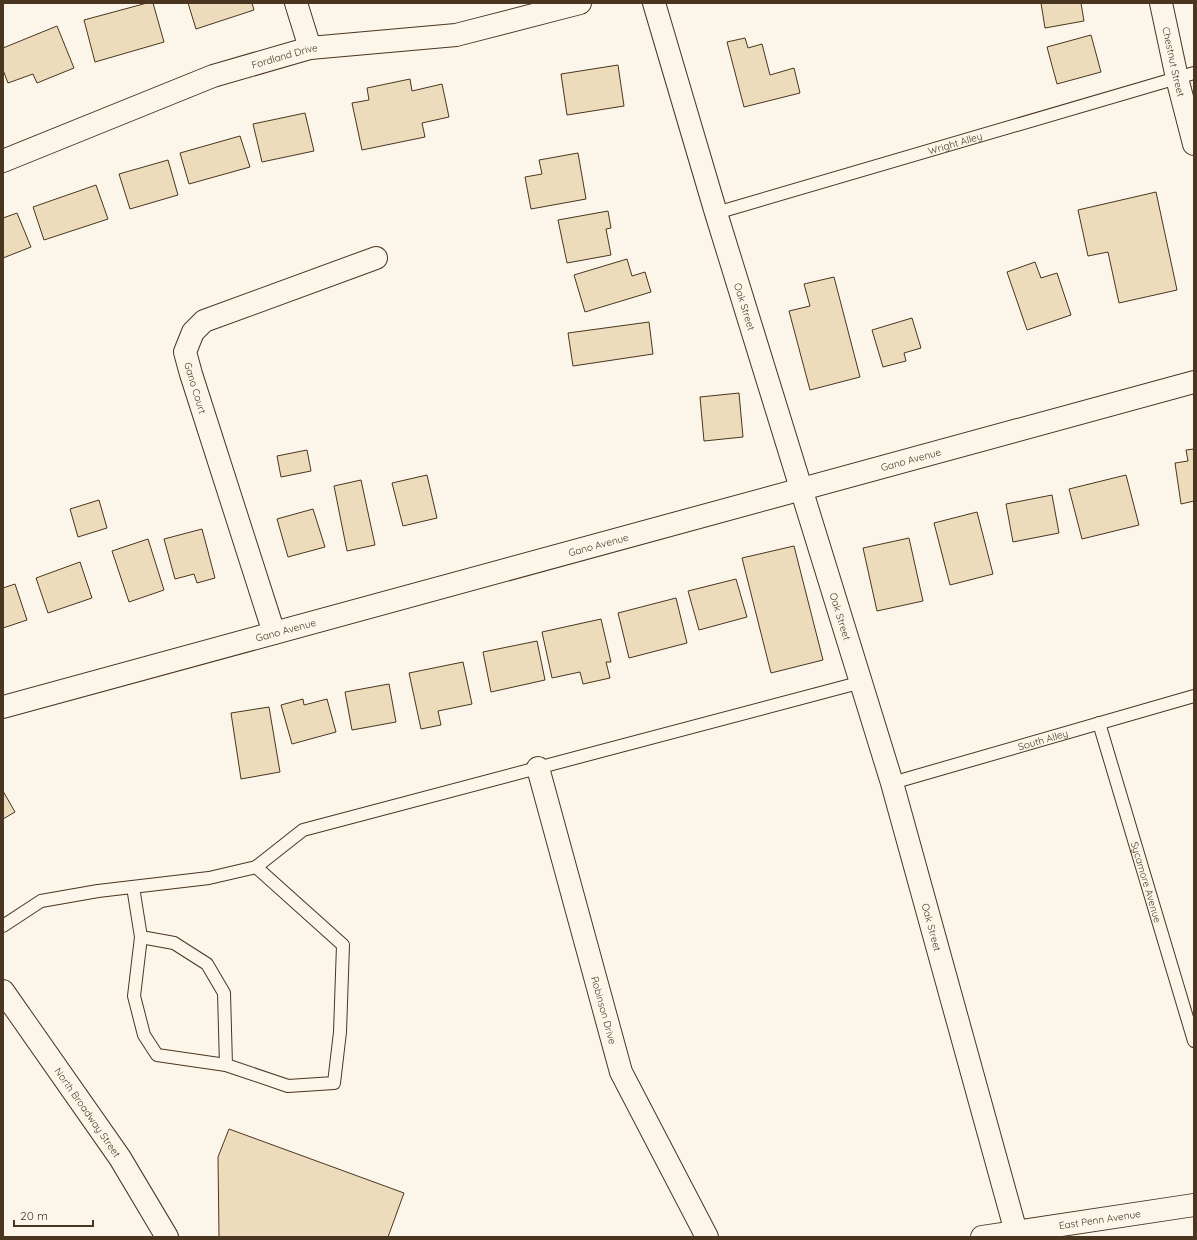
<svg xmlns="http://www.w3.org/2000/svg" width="1197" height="1240" viewBox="0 0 1197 1240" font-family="Quicksand,sans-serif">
<rect width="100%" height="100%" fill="#fbf6e9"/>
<!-- building -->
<path fill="#ecdcbc" stroke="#4a3520" d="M147,3H153L164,42L95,62L84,20Z
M188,3H252L254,10L196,29Z
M1041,3H1081L1084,21L1045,28Z
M57,26L74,68L37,83L33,74L8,83L3,70V48Z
M1091,35L1101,72L1057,84L1047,47Z
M745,38L748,48L762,44L770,75L794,68L800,93L744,107L727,42Z
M618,65L624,106L567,115L561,74Z
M410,79L412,91L442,84L449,117L422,123L425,137L362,150L352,103L369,100L367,88Z
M305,113L314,151L262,162L253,124Z
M240,136L250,167L189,184L180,153Z
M578,153L586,199L531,209L525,177L542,174L539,160Z
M168,160L178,195L130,209L119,174Z
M96,185L108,219L44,240L33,207Z
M1156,192L1177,290L1119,303L1108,252L1088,256L1078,210Z
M608,211L611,228L606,229L611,255L567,263L558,220Z
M17,213L31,247L3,258V218Z
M627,259L632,276L645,272L651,292L585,312L574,275Z
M1035,262L1041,278L1057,273L1071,315L1027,330L1007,272Z
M834,277L860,377L810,390L789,311L810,306L804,284Z
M912,318L921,348L904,353L906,361L883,367L872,330Z
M649,322L653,354L573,366L568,333Z
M739,393L743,437L704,441L700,397Z
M1194,449V501L1181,504L1175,463L1188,461L1186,450Z
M307,450L311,471L281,477L277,456Z
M427,475L437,518L403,526L392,483Z
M1126,475L1139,525L1082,539L1069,489Z
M361,480L375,545L347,551L334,486Z
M1052,495L1059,533L1013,542L1006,504Z
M99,500L107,528L78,537L70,509Z
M313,509L325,547L288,557L277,519Z
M977,512L993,574L950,585L934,523Z
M202,529L215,578L197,583L194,574L175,579L164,539Z
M909,538L923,601L877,611L863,548Z
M148,539L164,590L129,602L112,551Z
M794,546L823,660L771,673L742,558Z
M80,562L92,598L48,613L36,578Z
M736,579L747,617L699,630L688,591Z
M15,584L27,620L3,628V588Z
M676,598L687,643L629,658L618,613Z
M601,619L611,662H606L610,678L583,684L580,672L552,678L542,632Z
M537,641L545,680L491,692L483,652Z
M463,662L472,704L438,711L441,725L421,729L409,673Z
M389,684L396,722L352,730L345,692Z
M303,699L304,705L327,699L336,732L292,744L281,705Z
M269,707L280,772L241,779L231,713Z
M3,791L15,812L3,819Z
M229,1129L404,1193L388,1237H219L218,1157Z"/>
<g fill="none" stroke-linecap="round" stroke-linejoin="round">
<defs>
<g id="lane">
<path id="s1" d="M716,213L1194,73"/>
<path id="s2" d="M1099,723L1194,1041"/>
<path id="s3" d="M892,783L1194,696"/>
<path d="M133,887L141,937L174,943L207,964L224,993L226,1065"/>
<path d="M3,926L41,901L98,891L209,878L256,867L303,830L862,682"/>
<path d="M141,937L134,996L144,1035L157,1055L226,1065L288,1086L334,1083L340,1032L343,945L256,867"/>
</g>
<g id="street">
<path d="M296,3L310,48"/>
<path id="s4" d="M654,3L716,213L892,783L1016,1232"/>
<path id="s5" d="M1161,3L1177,78L1194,144"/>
<path id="s6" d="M3,161L213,76L310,48L456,35L580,3"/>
<path d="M274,633L191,374L185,352L193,332L204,321L376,258"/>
<path id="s7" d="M3,707L1194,382"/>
<path id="s8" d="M538,768L621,1072L707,1237"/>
<path id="s9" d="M982,1237L1194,1205"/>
</g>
<g id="primary">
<path id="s10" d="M3,991L120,1158L167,1237"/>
</g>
</defs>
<!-- lane casing -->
<use href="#lane" stroke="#4a3520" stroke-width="14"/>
<!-- street casing -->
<use href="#street" stroke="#4a3520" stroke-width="24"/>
<!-- primary casing -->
<use href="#primary" stroke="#4a3520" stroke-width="24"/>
<!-- lane -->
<use href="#lane" stroke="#fbf6e9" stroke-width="12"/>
<!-- street -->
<use href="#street" stroke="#fbf6e9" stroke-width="22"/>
<!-- primary -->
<use href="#primary" stroke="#fbf6e9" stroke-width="22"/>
</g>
<g text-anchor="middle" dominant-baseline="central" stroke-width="3" stroke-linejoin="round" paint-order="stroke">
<!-- street labels -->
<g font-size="10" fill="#4a3520" stroke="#fbf6e9">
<text stroke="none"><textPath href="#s6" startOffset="301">Fordland Drive</textPath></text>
<text stroke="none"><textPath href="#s5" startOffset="60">Chestnut Street</textPath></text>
<text stroke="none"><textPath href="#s1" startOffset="249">Wright Alley</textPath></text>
<text stroke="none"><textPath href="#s4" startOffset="317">Oak Street</textPath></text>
<text transform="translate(195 388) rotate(73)">Gano Court</text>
<text stroke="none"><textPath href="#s7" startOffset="941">Gano Avenue</textPath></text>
<text stroke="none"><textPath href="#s7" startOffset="617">Gano Avenue</textPath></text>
<text stroke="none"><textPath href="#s4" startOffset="641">Oak Street</textPath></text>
<text stroke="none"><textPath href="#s7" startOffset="293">Gano Avenue</textPath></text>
<text stroke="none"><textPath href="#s3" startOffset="157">South Alley</textPath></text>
<text stroke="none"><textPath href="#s2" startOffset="166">Sycamore Avenue</textPath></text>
<text stroke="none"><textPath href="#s4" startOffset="965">Oak Street</textPath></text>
<text stroke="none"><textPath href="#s8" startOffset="251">Robinson Drive</textPath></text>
<text stroke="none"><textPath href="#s10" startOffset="148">North Broadway Street</textPath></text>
<text stroke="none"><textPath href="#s9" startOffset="119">East Penn Avenue</textPath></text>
</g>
</g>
<!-- border -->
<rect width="1197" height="1240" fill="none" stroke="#4a3520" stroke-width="8"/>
<!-- scale -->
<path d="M14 1220v6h79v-6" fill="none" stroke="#4a3520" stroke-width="2"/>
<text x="20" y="1220" font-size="12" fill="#4a3520" stroke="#fbf6e9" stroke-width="3" paint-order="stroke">20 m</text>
</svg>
